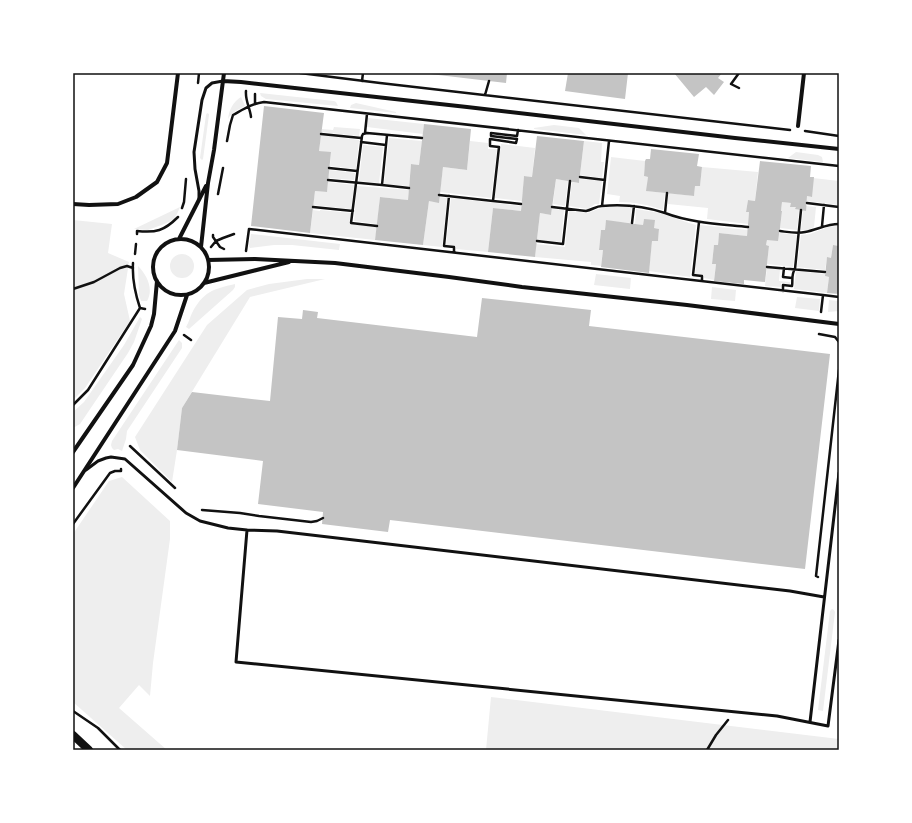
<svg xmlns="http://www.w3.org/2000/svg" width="912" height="823" viewBox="0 0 912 823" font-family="'Alegreya Sans',sans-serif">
<rect width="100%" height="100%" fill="#fff"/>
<!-- green -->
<path fill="#eee" d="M260,93L334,101L336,102L338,106L266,99L261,96Z
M241,97L245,106C239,109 231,113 228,119C229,110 233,102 241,97Z
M356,103L396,112V113L350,108L351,105Z
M207,113L209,114V115L203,159L202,160L200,158L206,115Z
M368,118L424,124L423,134L367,127Z
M554,125L579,128L586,135L534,129V128Z
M334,127L360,129L359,136L321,132L322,129L333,130Z
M321,135L359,140L356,169L330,166L331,153L319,151Z
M389,138L422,141L419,165L411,164L409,186L384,184Z
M470,141L488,143V149H497L491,198L440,192L443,167L467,170Z
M584,141L602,143L601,162H604L602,178L580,175Z
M501,144L535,148L532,177L524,176L522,201L495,198Z
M363,145L383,147L379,183L359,181Z
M796,152L818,155L822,157L823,162L788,158Z
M611,157L645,161L644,176L648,177L647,191L665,193L663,210C649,205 635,202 619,202L620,196L607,194Z
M702,167L758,172L755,201L748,200L746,212H749L748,224L707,219L708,208L668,204V193L694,196L695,186H700Z
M329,170L355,173L354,180L328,178Z
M813,178L839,181V205L807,201V196L811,197Z
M556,179L568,181L565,206L553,204Z
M580,179L602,181L599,204H595L588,209L569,206L572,182L579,183Z
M328,182L354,185L351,209L313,205L315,191L327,192Z
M357,186L409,190L408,200L380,197L377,224L354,221Z
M439,197L447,198L442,247L423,245L429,201L438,202Z
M451,198L521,206V211L493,208L488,252L456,249V246L446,245Z
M782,202L791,203V207H796V209L799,210L797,230L780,228L782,212L781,211Z
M806,206L816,207L814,227L808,230H801L803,210H806Z
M180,207L177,214L173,220L164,224L148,230L134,229Z
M606,207H632L630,223L606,221L605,230H601L599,249L603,250L601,266L591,265V262L535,257L536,244L565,247L569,211L588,213L598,209Z
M552,209L564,210L561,242L537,240L540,213L551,215Z
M636,209L660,213L689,223L696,225L690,277L649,271L652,241H658L659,229L654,228L644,219L643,225L635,224Z
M313,210L320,211V210L351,213L349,224L377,227L375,240L310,233Z
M73,220L112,224L108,253L129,262L124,294L130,321L85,388L73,400Z
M700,225L748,230L747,236L719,233L718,245H714L712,264H716L714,280L704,278V275L695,274Z
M837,226H839V246L833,245L831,258H827L825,270L797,267L801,235L810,234L828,227Z
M780,233L797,235L793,267L767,264L769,246L766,245L767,240Z
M251,234L340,244L339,250L292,245H274L250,248L249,246Z
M170 266a12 12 0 1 1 24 0a12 12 0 1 1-24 0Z
M138,266C147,275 154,289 147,301H141L139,295Z
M767,268L780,269L779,281L790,282V284L781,283V287L765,286Z
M796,271L825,274V276L829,277L827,293L794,289Z
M596,274L631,278L630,289L594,285Z
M307,279H325L250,297L182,408L177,450L172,482L140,450L135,437L207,325L247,290L269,284Z
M235,284V287L233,290L189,329L186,327C189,322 190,317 192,313C203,292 213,289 235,284Z
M712,287L736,290L735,301L711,299Z
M797,297L820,299L819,311L795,308Z
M829,300L839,301V311L828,312Z
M140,317L142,319L134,342L128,353L80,424L73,428V412L84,402L124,345Z
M179,340L182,343V348L127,431L126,439L122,451L118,449L114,450L112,448L111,445L112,441Z
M122,477L170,521V539L153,663L150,696L139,685L119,708L167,750H127L73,702V534L109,481Z
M832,609L834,610L835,612L823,711L818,710L830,611Z
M491,697L839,739V750H486Z"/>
<!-- building -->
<path fill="#c4c4c4" d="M430,73H507L506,83L430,74Z
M568,73H628L625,99L565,91Z
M674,73H722L718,78L724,82L714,95L706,87L694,97Z
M264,106L324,113L319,151L331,152L327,192L315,191L310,233L251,226Z
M424,124L471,129L467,170L443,167L439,203L429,201L423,245L375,240L380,197L408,200L411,164L419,165Z
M537,136L584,141L579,183L556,179L551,215L540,213L535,257L488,252L493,208L521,211L524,176L532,177Z
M651,149L699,154L697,166L702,167L700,186H695L694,196L646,191L648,177L644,176L645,161L646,159H650Z
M760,161L811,166L810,177H814L812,197L807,196L806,211L795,209L796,207H790L791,203L782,202L781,211H782L780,228L779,234L778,241L767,240L766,245L769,246L765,282L744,280V284L714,281L716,264H712L714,245H718L719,233L747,236L749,212H746L748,200L755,201Z
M644,219L655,220L654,228L659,229L658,241H652L649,273L601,267L603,250H599L601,230H605L606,220L643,225Z
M833,245L839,246V294L827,293L829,277L825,276L827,257L831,258Z
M482,298L591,310L589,326L830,354L805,569L390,520L388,532L322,524L323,512L258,504L263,461L177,450L182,408L192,392L270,401L278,317L302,319L303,310L318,312L317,318L477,337Z"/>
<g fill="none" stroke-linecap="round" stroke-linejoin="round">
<!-- path -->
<path stroke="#111" stroke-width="2.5" d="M300,73L380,83L790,130
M739,73L731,84L739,88
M362,81L363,73
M198,83L199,73
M246,91C245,100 250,108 251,117
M485,95L489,81
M255,103V94
M805,131L839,136
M365,133L367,114
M321,134L361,138
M387,135L382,185L409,188
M227,141L230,125L233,115C244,109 251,104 264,102L839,166
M361,142L386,145
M329,168L357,171
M580,177L605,180
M328,180L382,185
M218,194L223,168
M439,195L493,201L499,147L490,146V139L516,143L517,139L491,136V133L517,136L518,130
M449,196L444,246L454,247V252
M493,201L521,204
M807,203L839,207
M602,206C623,204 644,206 665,213L667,193
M313,207L353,211
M552,207L586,211C592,210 596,206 602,206L609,141
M182,208L184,202L186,179
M665,213C691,223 720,224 748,227
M699,222L693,275L702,276V281
M632,223L634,206
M377,226L351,223L362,136L363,134L367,133L422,138
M822,226L824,205
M780,231C788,232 797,234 805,232C817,230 826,224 839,224
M137,234V231C156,233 164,231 178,217
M213,235V237L220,247L224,249
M537,241L563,244L570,181
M211,247L216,241L223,238L234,234
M246,251L249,229L823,295
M135,254L136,244
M133,263C132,279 135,293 140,308
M767,267L825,272
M784,268L783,277L792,278
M73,289L94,282L120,268L127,266L133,268
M783,291V285L792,286C793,281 791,274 795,269L801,210
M821,312L823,295L839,297
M819,334L835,337L839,342
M184,335L191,340
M73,405L88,390L140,308L145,309
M130,446L175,488
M202,510L240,513L259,516L311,522L317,521L323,518
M73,524L110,473L115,471H121V469
M818,577L816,576L839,370
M73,711L98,728L120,750
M707,750L716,735L728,720"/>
<!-- service -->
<path stroke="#111" stroke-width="3" d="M199,199V191L195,169L194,152L202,100L206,88L212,83L223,81
M86,470L98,461L106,458L111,457L125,459L186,513L200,521L228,528L247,530L236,662L777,716L828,726L839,640
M247,530L277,531L790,591L824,597
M810,722L839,473"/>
<!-- minor -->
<path stroke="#111" stroke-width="4" d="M223,81L241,82L467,107L735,138L839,149
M798,126L804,73
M73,204L89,205L118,204L136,197L157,182L167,163L178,73
M179,239L206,186
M153 267a28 28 0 1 1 56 0a28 28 0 1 1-56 0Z
M201,247L208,183L214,150L224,73
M208,260L255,259L335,263L449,277L522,287L687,305L839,324
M204,283L289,262
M73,452L133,365L151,326L154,314L157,281
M73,488L175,331L187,295"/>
<!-- secondary -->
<path stroke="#111" stroke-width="8" d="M73,735L89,750"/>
</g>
<!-- border -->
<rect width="912" height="823" fill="none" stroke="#ffffff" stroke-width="148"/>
<rect x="74" y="74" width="764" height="675" fill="none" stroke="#111" stroke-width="1.5"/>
</svg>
